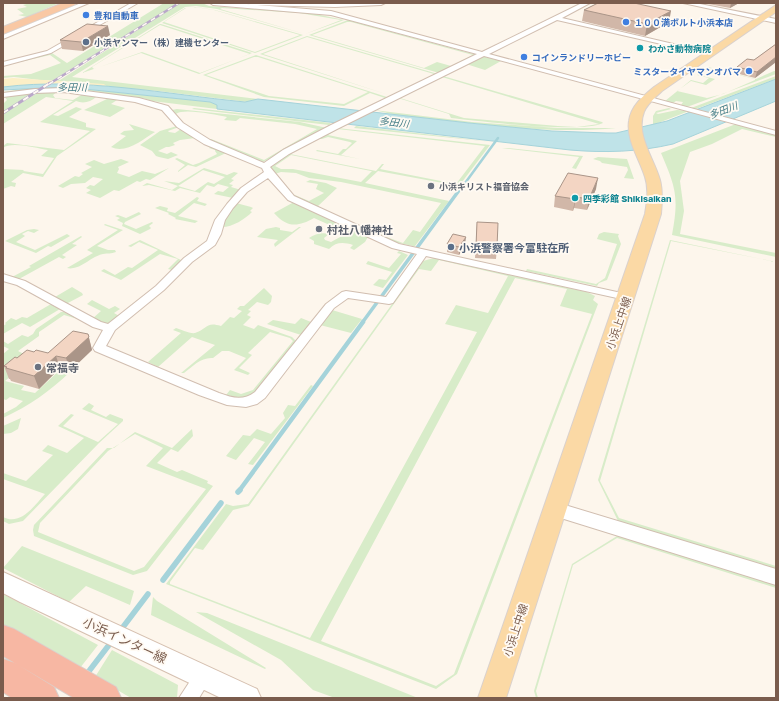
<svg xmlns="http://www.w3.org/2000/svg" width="779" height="701" viewBox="0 0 779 701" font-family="'Golos Text','Noto Sans JP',sans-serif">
<rect width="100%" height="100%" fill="#fdf6ec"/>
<!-- green -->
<path fill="#d8ecc9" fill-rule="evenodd" d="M30,3L52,4L59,3L27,17L18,15L24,14L17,9L27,7L23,5Z
M164,3H178L55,79L60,80L180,3H202L209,6L311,13L344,20L305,34L217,9L196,6L185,7L72,77L258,99L248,102L158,91L119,88L82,82L40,80L14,77L3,78V76L31,74L61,63L50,55L3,66L52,53L67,63ZM222,8L299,13L341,20L305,34L220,9Z
M196,7L215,10L303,35L255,53L162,23L185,8ZM195,7L214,10L300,35L255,52L164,22L186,8Z
M348,20L477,55L439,73L309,35ZM347,22H351L473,55L451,66L437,62L424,68L312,35Z
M160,24H161L252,53L199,74L141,53L82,73ZM160,25L250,54L200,73L142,52L94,69L92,67Z
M307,36L438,74L392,96L260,54ZM307,37L434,74V75L392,96L263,54Z
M256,55L259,56L390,98L388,99L370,93L344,106L264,97L203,75ZM254,57H258L368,92L344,104L269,96L206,75Z
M482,56L501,61L485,70L466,64Z
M708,67L756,79L774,71H776V74L687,107L681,105L683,102L676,101L673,103L665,101L691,80L703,83L709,78L697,75ZM709,68L755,79V80L723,94L707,98L677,91L691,81L706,85L715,79L699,75Z
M443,76L602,122L603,123C582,134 480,121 451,118L449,114L398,98ZM442,77L599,124L577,127L558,126L464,118L400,98Z
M776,76V79L770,81L696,109L691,108Z
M65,87L210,102L217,105L218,107L217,109L152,101L143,98L142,99H144C98,93 49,84 3,93V92L29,88H63Z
M39,92H57L53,95L55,98L73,100L83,94L95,96L96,97C91,102 83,104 76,101L53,115L58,116L76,107L82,109L69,117L86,123V127L96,129L57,156L43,177L23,173L11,182L16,183L15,187L11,186L3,189V169L24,170L23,171L43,174L54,158L41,156L48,150C36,148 11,141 3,148V146L7,143L64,150L90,131L40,122L73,101L46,97L3,124V114Z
M33,93V94L3,112V104L7,100L4,96Z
M109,98L117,100L111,104L125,108L110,117L84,110Z
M194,108L331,123L329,125L192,109Z
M669,108L671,109L656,113L658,114L677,110L689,111L653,125V116L656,111Z
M177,109L300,122L327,128L263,162L207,139H211L264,160L317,129L295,124L240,118L236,121L224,120L227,117C216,115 184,108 176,114L172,110Z
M374,110L472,122L558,128H616C544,135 469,122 396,115Z
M129,124L155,132C142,140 126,154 111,147L126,136L120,134L124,131L134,130Z
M736,124L776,135V137L742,129L712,144L690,152L680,181L684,211L680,234L776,253V257L672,235C679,197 676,188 661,153Z
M177,126L179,127L168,131L169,132L175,133L181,129L195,138L180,140L173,143L175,145L169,147H166L158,151L167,154L171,152L178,155L168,159L159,157L156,156L152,151L140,145L160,131Z
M356,126L493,142L354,128Z
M337,128L490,145L459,186L378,171L365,183L449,201L415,246H413L390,241L372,233L384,227L386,230L381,235L403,243L413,230L420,232L441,203L341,182L309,178L296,173L281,172L275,174L284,184H283L269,170L272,165L290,154L376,171L382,164H384L380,169L456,184L485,146L338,129L328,135L357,141L341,155L360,159L316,151L317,150L338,154L343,149H346L352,143L350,142L328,137L322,139H316ZM291,155L371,171H372L361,182L293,169H281L275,166Z
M211,146L226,153L196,167L188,165L178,172V171L185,165L175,159L177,158L193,165L199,163L217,154L215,151V150L209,148Z
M502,148H508L583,156L576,169L572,168L579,157Z
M598,157L627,159L634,179L624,178L628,170L627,167L602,163L600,161L593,159Z
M121,159L129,162L118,167L119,169L117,173L129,177L142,171L155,174L169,168L150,180L146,179L140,182L137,181L119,191L114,190L100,198L86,193L91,190L86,188L90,185L94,186L103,179L93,177L85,183L71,184L63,188L58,186L75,176L79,177L83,174L81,173L92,167L85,164L94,160L104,164Z
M204,168L227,175L234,172L238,173L231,179L234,180L229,184L233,185L231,187L241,190L233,198L214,194L218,191L223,192L229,187L218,184L214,187L207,185L200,193L180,188L175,191L149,185L142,186L147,183L172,190L178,186L164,181L179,183ZM203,170L225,177L214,184L208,182L195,191L178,186Z
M310,180L326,183L337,188L317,207L293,196L290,193L309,201L324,193L316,189L318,184L306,182Z
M197,197L199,198L197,201L207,204L205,206L194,203L178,216L198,221L195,223L175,219L176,218L168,214L169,213L155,208L160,206L168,208L167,211L175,213Z
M294,202L368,237L365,242L354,250L350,248L353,245C343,242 336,242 329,249L314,244V241L309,238C315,234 322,232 329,234L324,238L325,240L331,242L342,236L334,232V227L314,218C298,227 287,228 274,213Z
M236,203L251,207L253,208L250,211L252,212C245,219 233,227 222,227L225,218Z
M139,212L141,214L125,222L124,224L136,229L152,222L153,223L149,226L151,228L150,229L140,234L122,226L123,223L117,220L120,218L115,216L118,215L126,218Z
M105,224L123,230L97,246L108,250H115L116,252C111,254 108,253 103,254C91,256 80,271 67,268L93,253L87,250L118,230L104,225Z
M276,227L280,228V230L292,232L299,227H301L275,247L274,244L278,240L257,237L266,229Z
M34,229L39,230L34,233L28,231L22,234L25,236L16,242L35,250L67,234L70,236L51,247L48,246L36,253L5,241L27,230Z
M604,232L619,234L618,236L621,244L607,280L599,283L597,286L526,271L527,269L596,284L605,278L617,244L597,239L599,234Z
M81,236L82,237L72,244L77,245L62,255L66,257L63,259L59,257L19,279L12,277L31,267L29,266Z
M140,240L183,261L172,270L168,269L178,259L160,254L121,280L101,271L104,269L115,275L128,267L132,268L158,250L139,242L131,247L128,246Z
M670,240L776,262L671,241L600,481L619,518L776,566V569L618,521L598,480Z
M399,251L408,255L383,288L373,285L379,279L386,280L392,272L366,264L368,261L389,268L401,254L397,253Z
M434,258L587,292L595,296L593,300L598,304L457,674L436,689L166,584L226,504L233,506L248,504L423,261ZM439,260L508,276L488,313L456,305L445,324L477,332L310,638L170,584V582L195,548L203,550L233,510L249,506L419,269L431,271ZM515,278L567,289L560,306L592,314L454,674L436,686L321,641Z
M72,287L82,293L83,295L66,304L55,297Z
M264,288L272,296L271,302L268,305L257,302L248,310L251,311L247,315L251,317L243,325L254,329L258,325L292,337L296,341L255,393L242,398L226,395L230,390L241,394L253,390L293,341L290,338L270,332L248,353L252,355L239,368L250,373L248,375L234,370L246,358L229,351H222L213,358C201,357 193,366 184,373H181L215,345L192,337L158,367L148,362L181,333L173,330L176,328C180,329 190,334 195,333C207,329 206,321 221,326L230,317L234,318L242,311L237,309L240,306H244Z
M92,300L109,309L115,306L120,309L114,313L121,317L111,325H106L92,319L101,311L87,304Z
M51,304L60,309L30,327L22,323L3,334V326L6,324L5,323L11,318L16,320L22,317L27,318Z
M332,310L362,319L351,333L320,325Z
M61,312H64L81,320L64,315L39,332V336L18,351L28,356L35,351L38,353L5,381L24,386L21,390L35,393L61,369L70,372C50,391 29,406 3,418V414L16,407L23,401L10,397L6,400L3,399V354L9,349L3,346V341L8,344L22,335L28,337L33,334L36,329Z
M301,318L311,322L301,335L267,324L273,320L295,324Z
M311,385L313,386L253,465L248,464L265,442L254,438L236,460L226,456L243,435L250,436L257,429L271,434L285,418L283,413L288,405L295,406Z
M89,403L94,406L91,410L106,417L110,414L123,419V421L99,443L23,521L9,524L3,521V517C21,526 34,506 45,494L3,479V473L26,481L53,455L42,451L48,445L67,453L84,438L58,426L71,414L74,415L63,426L98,442L118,424L82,409Z
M21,418L18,429L11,433L3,434V426Z
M192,429L193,436L178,452L171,449L157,463L177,472L182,470L208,481L207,483L213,486L147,571L133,575L34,536L33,530L34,525L107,448H114L135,432L172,448ZM135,434L163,448L146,466L206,489L144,567L134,571L38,532L40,523L108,451Z
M617,536L776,584V588L617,538L573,565L536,691L538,698H536L534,691L572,564Z
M22,546L134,591L130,605L86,586L69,602L3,568Z
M3,594L98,645L80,668L3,625Z
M153,597L157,601L266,668L265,669L151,615Z
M196,612L207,613L418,698H335L313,690L281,660Z
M112,650L178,685L177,698H131L95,677Z"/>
<!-- sand -->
<path fill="#fcefc7" d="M13,78L104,84L106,86L66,83L3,87V79Z"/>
<!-- water -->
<path fill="#bfe3e8" stroke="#a5d3da" d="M776,79V101L673,144C639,152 605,153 570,150L217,109V105L210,102L65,87L3,90V87C84,77 164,94 245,102L258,99L469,123L552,131L607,133H616L667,121Z"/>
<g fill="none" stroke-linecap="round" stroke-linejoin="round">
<!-- stream-far3 -->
<path stroke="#a5d3da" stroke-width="2.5" d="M460,190L498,138"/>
<!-- stream-far2 -->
<path stroke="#a5d3da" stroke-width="3.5" d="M362,323L460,189"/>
<!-- stream-far1 -->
<path stroke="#a5d3da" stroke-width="4.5" d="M239,491L363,322"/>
<!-- stream -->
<path stroke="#a5d3da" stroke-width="5.5" d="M238,492L240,490
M163,580L221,503
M120,631L148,594
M86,675L112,641"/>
<defs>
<path id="minor" d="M81,3H89L3,39V35Z
M131,3H138L51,53L3,66V62L47,51Z
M210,3H234L331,11L482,52L582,3H590L562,18L712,53L709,55L557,20L489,54L776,131V135L484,56L337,129L289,154L270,167L294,196L399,244L626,294L632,297L630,299L626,300L426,256L393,303L389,304L348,298L334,308L265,398L257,404L246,407L227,405L199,395L95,351L93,348L103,330L93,327L17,285L3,281V274L25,281L101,322L108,324L156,286L184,258L207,241L215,220L227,204L241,188L264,172L262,168L204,144L177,127L162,110L135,102L63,92L35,93L3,97V93L35,89L63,88L139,98L168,106L183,123L210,140L264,163L283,150L331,125L477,54L331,15L213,5ZM268,178L288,200L392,248L417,254L386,297L346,291L342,292L326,304L255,392C243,401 233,398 219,393L106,346L115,330L164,290L192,262L215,245L221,234L225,220L233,208L247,192Z
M683,3H695L776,19V23Z
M202,670L208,672L211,678L199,698H179L196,672Z"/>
<path id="tertiary" d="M246,3H385L381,5L335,7L250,5Z
M555,502L776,569V585L548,514L546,509L548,504Z"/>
<path id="secondary" d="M3,572L257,689L261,698H221L20,602L3,593Z"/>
<path id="primary" d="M776,5V12L662,91C655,98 647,104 644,112C635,135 654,158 660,180C663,191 662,203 661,214L506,698H478L645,214C647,202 649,189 645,177C640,160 626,140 629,121C631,106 643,96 654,87Z"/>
<path id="trunk" d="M63,3H76L74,5L3,34V27Z"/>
<path id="motorway" d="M3,625L14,629L116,687L121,698H74L3,656Z
M3,659L15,663L54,687L59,698H12L3,692Z"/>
</defs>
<!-- minor casing -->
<use href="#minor" stroke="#d1beb0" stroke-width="2"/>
<!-- tertiary casing -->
<use href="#tertiary" stroke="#d1beb0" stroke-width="2"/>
<!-- secondary casing -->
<use href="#secondary" stroke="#d6c0b0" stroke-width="2"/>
<!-- primary casing -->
<use href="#primary" stroke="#dad1cd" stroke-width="2"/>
<!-- trunk casing -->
<use href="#trunk" stroke="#dad1cd" stroke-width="2"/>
<!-- motorway casing -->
<use href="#motorway" stroke="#dad1cd" stroke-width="2"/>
<!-- minor -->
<use href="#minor" fill="#fff" fill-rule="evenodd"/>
<!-- tertiary -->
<use href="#tertiary" fill="#fff" fill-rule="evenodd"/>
<!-- secondary -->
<use href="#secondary" fill="#fff" fill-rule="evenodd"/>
<!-- primary -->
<use href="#primary" fill="#fbd9a5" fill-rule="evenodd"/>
<!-- trunk -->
<use href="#trunk" fill="#f9c8a4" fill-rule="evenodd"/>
<!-- motorway -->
<use href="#motorway" fill="#f7b7a3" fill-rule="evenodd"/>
<defs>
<path id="rail-far1" d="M49,84L179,3"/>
<path id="rail" d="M3,113L50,83"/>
</defs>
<!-- rail-far1 casing -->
<use href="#rail-far1" stroke="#b9a8c9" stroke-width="2.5"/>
<!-- rail casing -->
<use href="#rail" stroke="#b9a8c9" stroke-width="3"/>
<!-- rail-far1 -->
<use href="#rail-far1" stroke="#fffaf3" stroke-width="1.5" stroke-dasharray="5" stroke-linecap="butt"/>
<!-- rail -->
<use href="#rail" stroke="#fffaf3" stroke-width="2" stroke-dasharray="6" stroke-linecap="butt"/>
</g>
<!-- wall -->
<path fill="#d1b7a8" d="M703,3H739L730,8Z
M584,10L669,22L645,36L582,21Z
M110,35L83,51L62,49L60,40Z
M776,44V62L755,78L735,73L737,67L754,60Z
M596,189L587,210L574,208L573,211L554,207L555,196Z
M477,222L497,247L496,259L475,258Z
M447,244L465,245L459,255L447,252Z
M88,334L92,350L70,371L60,368L39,389L11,381L10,379H9L4,366L17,358L48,353Z"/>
<!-- shaded-wall -->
<path fill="#aa9588" d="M731,3H739L730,8Z
M671,11L669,22L645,36L647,24Z
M108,26L110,35L83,51L81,42Z
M776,57V62L755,78L757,72Z
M598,178L596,189L587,210L589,199Z
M576,197L574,208L573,211L575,199Z
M466,237L465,245L459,255V247Z
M88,334L92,350L70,371L66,358Z
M56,356L60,368L39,389L34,376Z"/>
<!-- building -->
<path fill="#f3d5c3" stroke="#aa9588" d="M598,3H634L671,11L647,24L584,10Z
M87,24L108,26L81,42L60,40Z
M776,44V57L757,72L737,67L747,59L754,60Z
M568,173L598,178L589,199L576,197L575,199L555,196Z
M477,222L498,223L497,247L476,246Z
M453,234L466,237L459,247L447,244Z
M73,331L88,334L89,337L66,358L56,356L34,376L6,368L7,367L4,366L15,357L17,358L27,350L34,352L36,350L48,353Z"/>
<!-- markers -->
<g fill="#3f7fe0" stroke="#fffaf3" stroke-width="1.5">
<circle cx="86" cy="15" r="4"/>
<circle cx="626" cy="22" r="4"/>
<circle cx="524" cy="57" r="4"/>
<circle cx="749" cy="71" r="4"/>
</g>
<g fill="#5c6f8a" stroke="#fffaf3" stroke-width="1.5">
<circle cx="86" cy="42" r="4"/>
<circle cx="451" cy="247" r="4"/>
</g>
<g fill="#0f9aa8" stroke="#fffaf3" stroke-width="1.5">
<circle cx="640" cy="48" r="4"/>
<circle cx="575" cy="198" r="4"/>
</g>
<g fill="#6b7280" stroke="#fffaf3" stroke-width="1.5">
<circle cx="431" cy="186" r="4"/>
<circle cx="319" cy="229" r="4"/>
<circle cx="38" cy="367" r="4"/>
</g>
<g text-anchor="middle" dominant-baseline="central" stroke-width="3.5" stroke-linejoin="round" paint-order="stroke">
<!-- far-shop labels -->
<g font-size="9" font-weight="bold" fill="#366cbe" stroke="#fffaf3" text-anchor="start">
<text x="94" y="15">豊和自動車</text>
<text x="634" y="22">１００満ボルト小浜本店</text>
<text x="532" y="57">コインランドリーホビー</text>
<text x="741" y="71" text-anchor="end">ミスタータイヤマンオバマ</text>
</g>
<!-- far-service labels -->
<g font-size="9" font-weight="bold" fill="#4e5e75" stroke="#fffaf3" text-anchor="start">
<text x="94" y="42">小浜ヤンマー（株）建機センター</text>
</g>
<!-- far-culture labels -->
<g font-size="9" font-weight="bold" fill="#0d838f" stroke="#fffaf3" text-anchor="start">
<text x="648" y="48">わかさ動物病院</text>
<text x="583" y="198">四季彩館 Shikisaikan</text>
</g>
<!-- far-worship labels -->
<g font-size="9" font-weight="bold" fill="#5b616d" stroke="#fffaf3" text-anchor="start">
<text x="439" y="186">小浜キリスト福音協会</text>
</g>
<!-- far-water labels -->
<g font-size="10" font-style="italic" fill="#437c86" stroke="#fffaf3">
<text x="72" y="87">多田川</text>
<text transform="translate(723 110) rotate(-21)">多田川</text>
<text transform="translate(394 122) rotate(7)">多田川</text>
</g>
<!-- worship labels -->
<g font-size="11" font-weight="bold" fill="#5b616d" stroke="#fffaf3" text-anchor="start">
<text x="327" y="229">村社八幡神社</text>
<text x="46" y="367">常福寺</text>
</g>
<!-- service labels -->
<g font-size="11" font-weight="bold" fill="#4e5e75" stroke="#fffaf3" text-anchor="start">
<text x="459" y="247">小浜警察署今富駐在所</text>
</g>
<!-- street labels -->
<g font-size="11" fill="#7a5c4d" stroke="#fffaf3">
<text transform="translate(618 323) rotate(-71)">小浜上中線</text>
<text transform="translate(515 630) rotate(-72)">小浜上中線</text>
</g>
<!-- near-street labels -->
<g font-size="13" fill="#7a5c4d" stroke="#fffaf3">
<text transform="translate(125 640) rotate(25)">小浜インター線</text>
</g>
</g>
<!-- border -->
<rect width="779" height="701" fill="none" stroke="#7a5c4d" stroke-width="8"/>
</svg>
